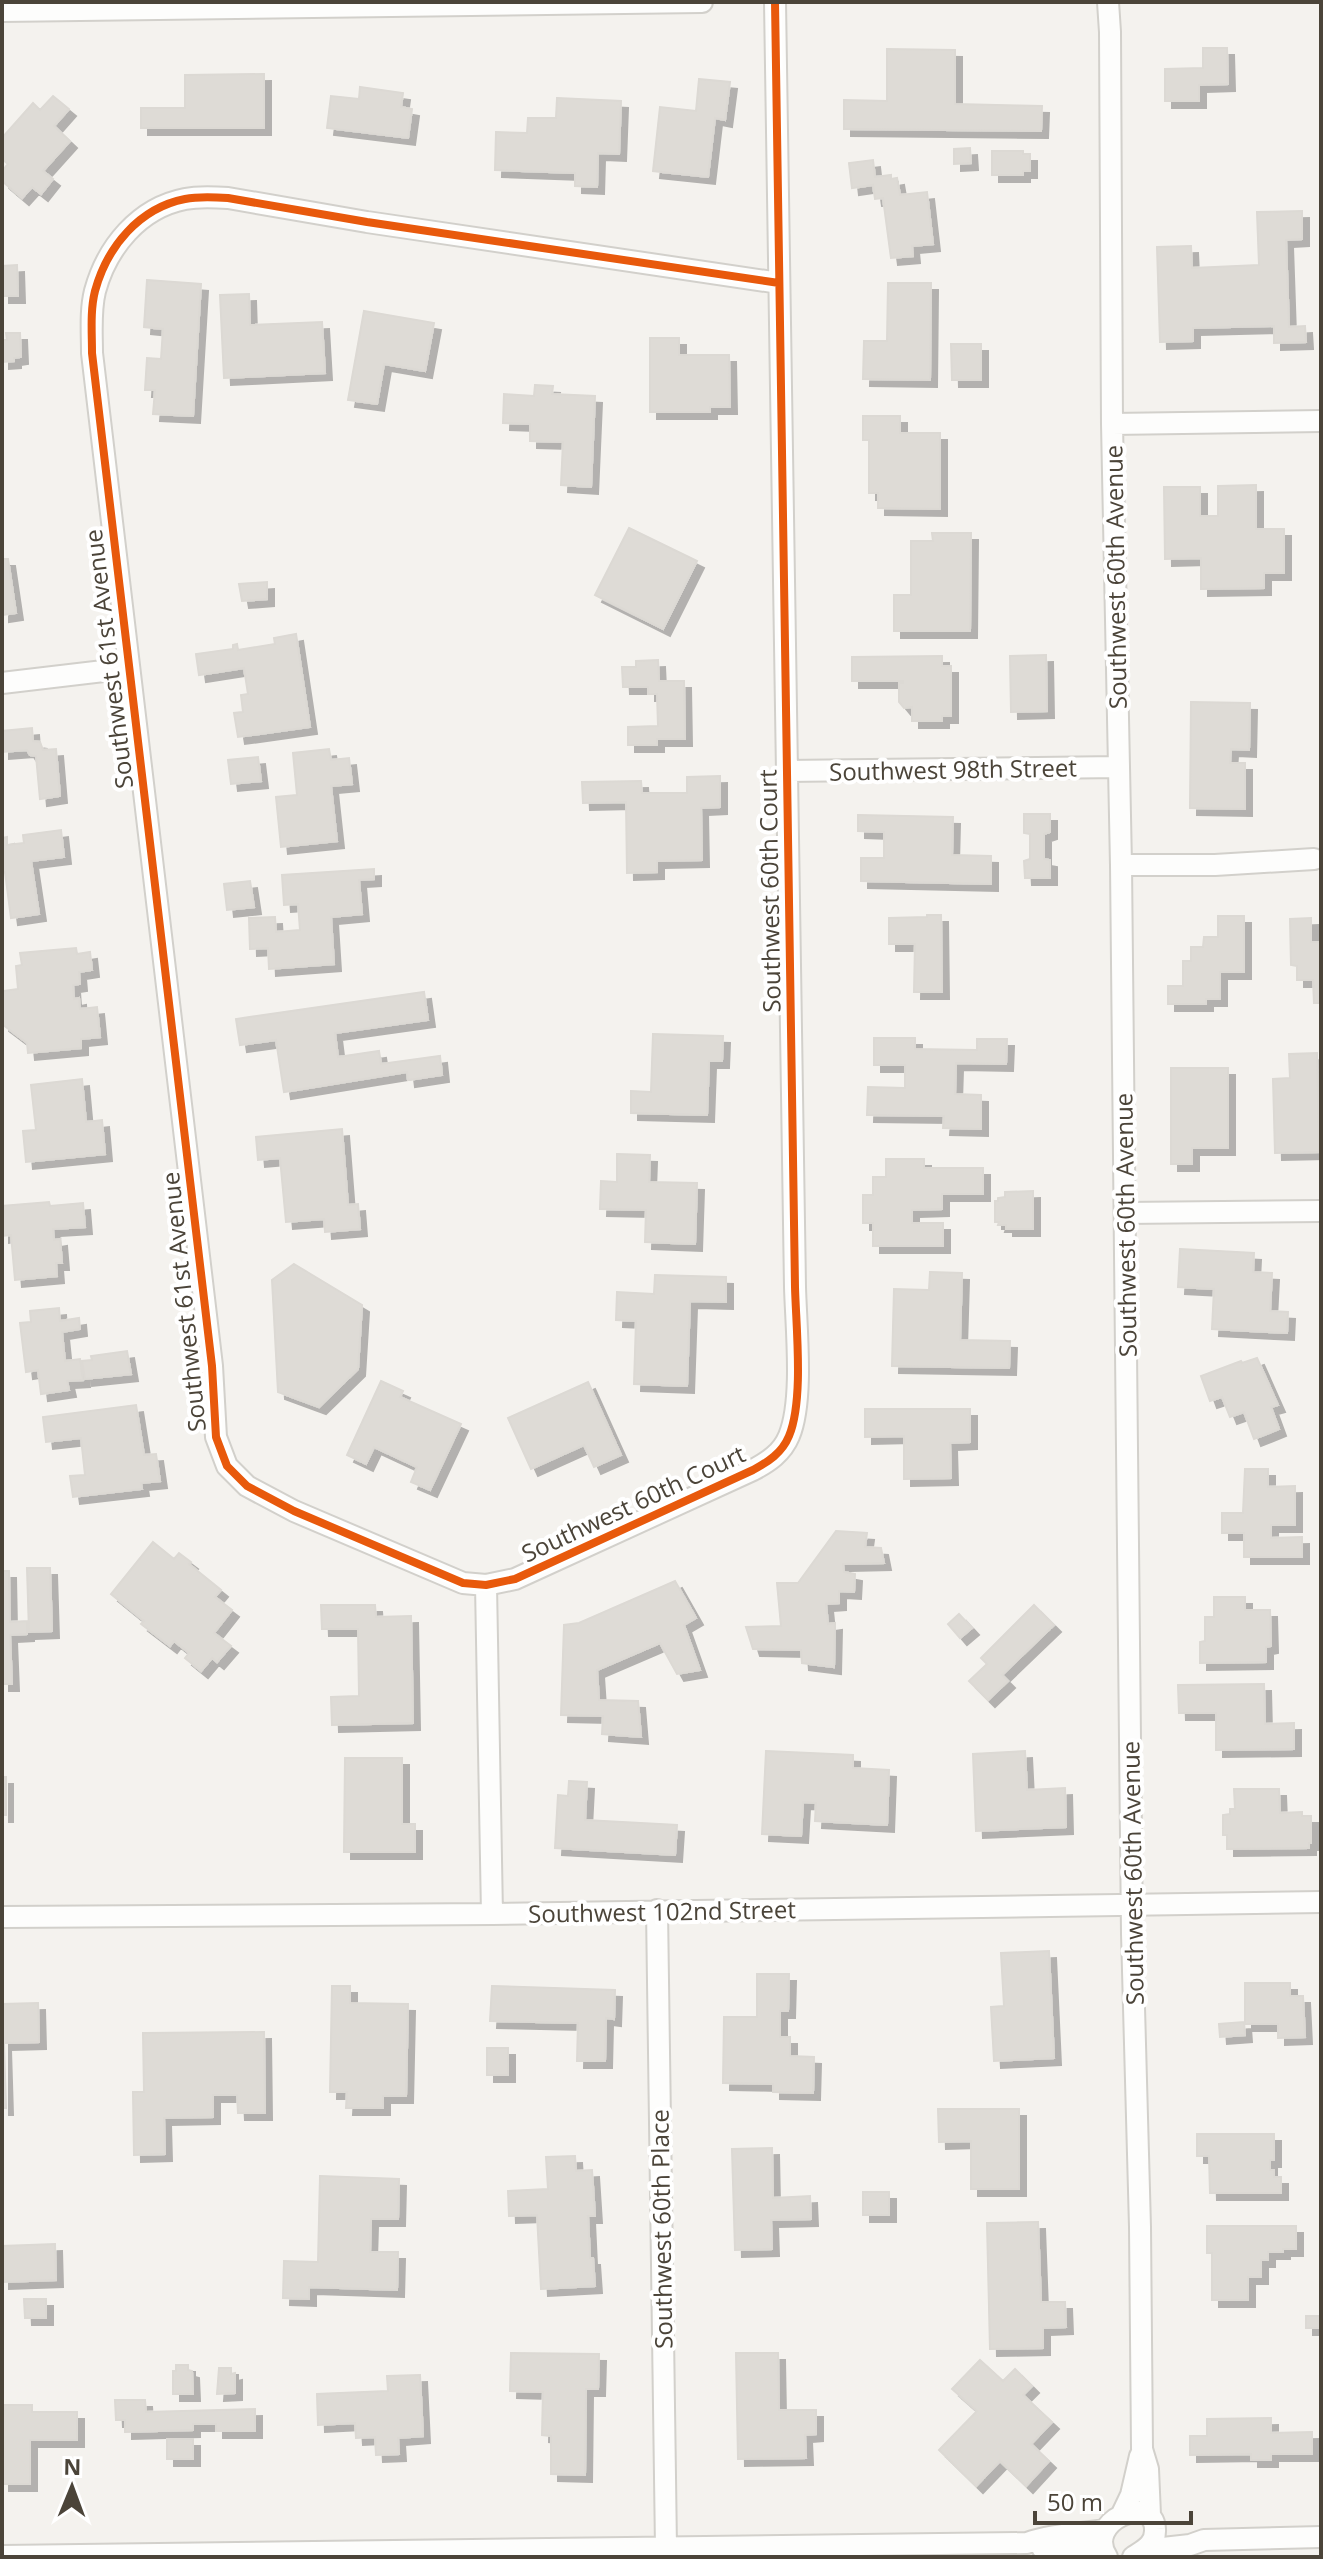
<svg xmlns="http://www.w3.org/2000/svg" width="1323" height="2559" viewBox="0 0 1323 2559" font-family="'Open Sans',sans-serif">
<defs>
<filter id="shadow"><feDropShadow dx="7" dy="7" stdDeviation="0" flood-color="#0004"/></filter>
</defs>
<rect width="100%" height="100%" fill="#f4f2ee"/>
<!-- building -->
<path fill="#dedbd6" stroke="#dcd9d4" stroke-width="2" filter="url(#shadow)" d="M1203,48H1227L1228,84L1199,85V101H1165V69L1203,68Z
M887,49L955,50V104L1042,106L1041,131L844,129V100L887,101Z
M264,74V128H141V108H185V75Z
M699,79L730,82L725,120L715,118L708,177L653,171L660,107L696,111Z
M360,87L403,93L401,107L412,109L408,138L327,128L331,96L359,99Z
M53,96L69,109L54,126L70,141L43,171L53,179L41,194L32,187L22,198L2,181V171L8,164L2,159V138L33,103L40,110Z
M557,98L621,101L619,154L598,153L597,187L575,186V173L495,170L496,132L527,133L528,118H556Z
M970,148L971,163L954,164V149Z
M992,151H1023V154H1030V171H1023V175H992Z
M873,160L875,177L891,175V179L897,178L900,195L927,192L933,244L912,246L913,256L891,258L883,198L875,199L873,185L852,188L849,163Z
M1302,211V239L1286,240L1289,327L1305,326L1306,342L1274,343V326L1193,328V341L1160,342L1157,247L1191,246L1192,268L1259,265L1257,212Z
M17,265L18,296H2V266Z
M147,280L201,284L193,416L153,414L155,390H145L147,358L161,359L163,329L144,327Z
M888,283H931L930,380L863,379L864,341H887Z
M249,294L250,325L322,322L325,373L224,378L220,295Z
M364,311L434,323L425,371L384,364L377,404L348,400Z
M6,333H20L21,357L14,358V361L2,362V340H7Z
M650,338H679V355H729L730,407H710V412H650Z
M951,344H981V380H952Z
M535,385L553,386L552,394L595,396L591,487L561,485L563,442L530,441V424L503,423L504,394L534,396Z
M863,416H900V433H940V509L878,508V493H869V440H863Z
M1256,485V529H1284V573H1264V588L1201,589V558L1165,559L1164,487H1200V516H1218V486Z
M629,528L697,561L663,629L595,595Z
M932,533H971L970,631H894V595H911V541H933Z
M2,559H8L16,613L2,615Z
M267,582V599L242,601L239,584Z
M296,634L310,727L238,737L234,713L243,712L241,695L248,694L244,668L199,675L196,654L233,649V645L237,644L238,650L275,644L274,638Z
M1046,655L1047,711L1011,712L1010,656Z
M942,656V666H951V716H942V721H912V707L904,708L899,702V683H903V681H852V657Z
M658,660L659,681H684L685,739H657V745H628V727L658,726L657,694H648V687H623L622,667H636V661Z
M1191,702L1250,703L1249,750L1231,749L1230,763H1245V809L1190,808Z
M32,728L33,741L40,742L43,750L56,749L60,796L40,799L36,756L30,755L27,750L2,752V731Z
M329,749L331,760L349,758L352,784L331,786L337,841L281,847L276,797L297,795L293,753Z
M258,757L261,781L231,784L228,760Z
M720,776V807L701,808L702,860L657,861V872L627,873L626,802L583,803L582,782L641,781L642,793H687V777Z
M1024,814H1050V832L1044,834V859L1050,860V878H1025L1024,861L1030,859V834L1024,833Z
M858,815L953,817L952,855L991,856V884L861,881V858H884V832L858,831Z
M61,830L64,857L31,861L39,914L11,918L5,872L2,873V838L7,837V845L24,843L23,835Z
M374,869V879L359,880L362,914L331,917L334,964L269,969L268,948L250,949L249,918L275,917L276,932L300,930L298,904L284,905L282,875Z
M250,881L254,907L227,910L224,884Z
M927,915H941L942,992H914L915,944H889V918L927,917Z
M1218,916H1244V972H1220V999H1206V1004H1168V986H1183V961H1191V947H1203L1204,937H1218Z
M1311,918V942H1321V1003H1314L1313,980H1297V966L1291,965L1290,919Z
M76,948L77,954L90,952L92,970L79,972L80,984L73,985L74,999L79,998L80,1009L97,1007L100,1037L81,1039V1048L28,1053L27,1043L2,1024V993L4,991L18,989L16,966L22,965L20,953Z
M424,992L428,1020L335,1033L338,1057L379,1051L381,1064L440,1056L442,1075L408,1080L407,1072L284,1092L276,1040L240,1045L236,1019Z
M653,1034L723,1036L722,1061H709L707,1115L631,1113V1091L651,1092Z
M874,1038H915V1049L977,1050V1039H1007L1006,1064L956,1063L955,1094L981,1095V1129L943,1128L944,1116L867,1115L868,1087L905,1088V1065H874Z
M1317,1053L1319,1152L1275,1153L1273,1079L1290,1078L1289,1054Z
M1171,1068H1228V1148H1192V1164H1171Z
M82,1079L86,1122L102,1120L105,1154L26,1162L23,1131L36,1130L31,1085Z
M342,1129L348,1205L358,1204L360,1229L325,1232L324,1219L286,1222L280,1158L258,1160L256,1137Z
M617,1154L650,1155L649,1182L697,1183L695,1244L645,1242L646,1210L600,1209L601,1181L617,1182Z
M886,1159H924V1168H983V1194H942V1209L912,1210V1223H943V1246H873V1223H863V1195H873V1177H886Z
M1033,1191V1229H1006V1225H998L999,1222H995V1201H998V1198L1005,1197V1192Z
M49,1202L50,1206L83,1203L85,1227L53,1229L54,1240L60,1239L62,1263H56L57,1276L15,1280L11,1235L2,1236V1206Z
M1180,1249L1254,1253L1253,1272L1272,1273L1270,1311L1288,1312L1287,1333L1212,1329L1214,1289L1178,1287Z
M294,1264L362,1305L358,1369L319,1407L278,1392L272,1280Z
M930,1272L962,1273L960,1340L1010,1341L1009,1368L892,1366L894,1289L929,1290Z
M655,1275L726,1277V1302L690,1301L687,1386L634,1384L636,1321L616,1320L617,1292L654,1294Z
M59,1308L60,1321L79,1318L80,1329L62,1332L65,1361L80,1359L83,1380L67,1381L69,1390L41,1394L38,1370L26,1372L20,1323L31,1322L30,1311Z
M127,1351L131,1374L85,1379L82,1361L92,1360L91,1356Z
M1257,1358L1278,1405L1271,1407L1279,1429L1254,1439L1244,1412L1230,1417L1222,1397L1210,1401L1201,1376L1241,1361L1242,1363Z
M381,1381L403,1391L400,1397L461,1424L430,1490L411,1482L417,1467L374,1447L366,1464L347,1455Z
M588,1382L621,1455L594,1467L584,1445L531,1469L508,1418Z
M136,1405L144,1455L156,1454L160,1481L141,1483L142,1489L73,1497L70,1476L85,1475L81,1438L46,1442L43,1417Z
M865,1409H970V1442L950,1443L951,1478L904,1479V1436L865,1437Z
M1245,1469H1268V1487L1295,1486V1525H1271V1538L1302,1537V1557H1244V1533H1222V1513H1243Z
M836,1531L867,1533L865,1547L881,1548L884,1563L843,1564L844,1572L855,1574L854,1592L839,1591V1603L826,1604L828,1624L835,1623L834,1667L802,1663L801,1650L753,1649L746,1627L781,1626L777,1583H798Z
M153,1542L174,1559L179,1553L191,1562L189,1564L221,1590L215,1597L232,1610L214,1633L231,1646L217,1662L212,1658L201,1671L185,1658L189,1653L174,1641L170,1646L141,1624L144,1621L111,1594Z
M27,1568H50L52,1631L29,1632Z
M2,1571H9L10,1622L27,1621V1634L10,1635L12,1684H2Z
M675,1581L696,1618L684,1625L700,1670L677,1674L660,1643L597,1670L599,1700L638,1701L641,1737L602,1734L603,1716L561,1715L564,1625L579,1623Z
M1214,1597H1245V1610H1270L1271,1646L1266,1647V1662L1200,1663V1642L1205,1641V1617H1214Z
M321,1605H375L376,1617L411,1616L413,1723L332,1725L331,1697L359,1696L358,1629H322Z
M1034,1605L1054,1625L1002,1675L1008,1681L988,1700L969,1681L987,1664L981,1658Z
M959,1614L972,1628L960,1638L948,1624Z
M1264,1684L1265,1724L1294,1723V1749L1216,1750V1713H1179L1178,1685Z
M766,1751L853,1755V1768L889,1770L887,1825L815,1821L816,1803L803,1802L801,1836L762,1834Z
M1025,1751L1027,1790L1065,1788L1066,1827L976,1831L973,1754Z
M345,1758H402V1824H415V1852H344Z
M2,1777H6V1815H2Z
M569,1781L587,1782L585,1820L677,1825L675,1855L555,1848L558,1795L568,1796Z
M1234,1789H1279L1280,1813L1302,1812V1816H1311V1843H1309V1848L1227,1849V1835H1223V1815L1230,1814V1809H1235Z
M1049,1951L1054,2058L994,2061L991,2007L1004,2006L1001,1953Z
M757,1974H789L788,2011H780V2037H790V2056L814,2057L813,2093L773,2092V2084L723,2083L724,2017H757Z
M1245,1983H1290V1996H1303L1305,2037L1278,2038V2024H1245Z
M332,1986H350V2003L408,2004L406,2096H383V2108H346L347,2092H330Z
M492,1986L615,1990L614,2019L606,2018L605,2061H577L578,2023L490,2021Z
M38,2003L39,2042L4,2043L6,2108H2V2004Z
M1244,2022L1245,2035L1220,2037L1219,2024Z
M264,2032L265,2113H238L237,2095H213V2117L164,2118L165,2154L134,2155L133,2092H144L143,2033Z
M487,2048H508V2075H487Z
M938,2109H1019V2189H971V2141L939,2142Z
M1197,2134H1274V2160H1270V2170H1274V2177H1281V2193H1210L1209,2156H1197Z
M772,2148L773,2198L810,2196L811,2219L771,2220L772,2249L735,2250L732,2149Z
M575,2156L576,2171L592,2170L595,2216H588L590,2258H593L595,2286L541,2289L537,2215L509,2216L508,2191L548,2189L546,2157Z
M320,2176L399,2179L398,2219H371L370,2252H398L397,2290L309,2287V2299L283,2298L284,2261L318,2262Z
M863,2192H889V2215H863Z
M1038,2222L1041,2302H1065L1066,2327L1043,2328V2348L990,2349L987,2223Z
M1207,2226H1296V2249H1283V2252H1268V2260H1261V2277H1248V2300H1212V2253H1207Z
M55,2244L56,2280L2,2282V2246Z
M24,2299H46V2318H25Z
M1306,2316H1321V2328H1306Z
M511,2353L599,2354L598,2389H586L585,2475L551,2474V2436L542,2435L543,2392L510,2391Z
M736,2353H778L779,2410H816V2434L805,2435L806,2458L738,2459Z
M980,2360L1003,2381L1015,2369L1032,2386L1023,2395L1052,2422L1031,2444L1049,2461L1026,2486L1000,2461L976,2486L939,2450L977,2411L952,2389Z
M176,2365H188V2370L192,2371L193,2394H173V2371H176Z
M219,2368H231V2374L235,2373V2393L217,2394Z
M420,2375L423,2436L398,2438L399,2454L376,2455L375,2437L356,2438L355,2423L318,2425L317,2394L388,2391L387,2376Z
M115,2400H145L146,2412L255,2409V2431H216V2424H193V2430L125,2432V2420H116Z
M2,2405H32V2412H77V2440H30V2484H2Z
M1271,2418V2433L1312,2432V2454H1271V2460H1251V2454L1190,2455V2436H1207V2419Z
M167,2439H193V2459H167Z"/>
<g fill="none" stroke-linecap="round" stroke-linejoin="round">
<defs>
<path id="minor" d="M775,2L795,1287C796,1327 804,1400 789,1436C782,1453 768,1462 753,1470L515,1579L486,1585L463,1583L294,1511L247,1486L227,1466L216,1437L212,1366L92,353C92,332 90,311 95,291C107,247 139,208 185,199C199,196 214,197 228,198L367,222L779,283
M1108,2L1110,32L1112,424L1121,865L1132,1934L1140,2227L1142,2449L1148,2469L1150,2515
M2,11L702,2
M1112,424L1321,421
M2,683L129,668
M786,771L1119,767
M1121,865H1215L1314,859
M1125,1213L1321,1211
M486,1585L492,1914
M657,1910L666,2548
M2,1917L492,1914L1321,1902
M1121,2516L1131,2495L1140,2456
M1042,2548L1104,2552
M1145,2550L1190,2545L1204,2540L1321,2537
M2,2556L1027,2543C1051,2534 1078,2534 1105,2530
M1107,2557C1083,2521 1154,2492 1155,2529C1156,2544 1144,2550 1133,2557"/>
</defs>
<!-- minor casing -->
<use href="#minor" stroke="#d2d0cb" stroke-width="24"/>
<!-- minor -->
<use href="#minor" stroke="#fdfdfc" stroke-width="20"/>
<defs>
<path id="cycleway" d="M775,2L795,1287C796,1327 804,1400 789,1436C782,1453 768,1462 753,1470L515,1579L486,1585L463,1583L294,1511L247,1486L227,1466L216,1437L212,1366L92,353C92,332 90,311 95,291C107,247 139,208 185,199C199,196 214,197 228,198L367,222L779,283"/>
</defs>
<!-- cycleway casing -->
<use href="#cycleway" stroke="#fff" stroke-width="13"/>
<!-- cycleway -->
<use href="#cycleway" stroke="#e8590c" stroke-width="8"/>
</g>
<g text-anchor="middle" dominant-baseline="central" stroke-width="8" stroke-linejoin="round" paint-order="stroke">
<!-- street labels -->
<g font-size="24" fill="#4b4439" stroke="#fff">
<text transform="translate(1115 577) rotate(-91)">Southwest 60th Avenue</text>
<text transform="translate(108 659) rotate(-97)">Southwest 61st Avenue</text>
<text transform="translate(953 769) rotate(-1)">Southwest 98th Street</text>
<text transform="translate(769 891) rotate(-91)">Southwest 60th Court</text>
<text transform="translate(1125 1225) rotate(-91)">Southwest 60th Avenue</text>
<text transform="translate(183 1302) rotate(-96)">Southwest 61st Avenue</text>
<text transform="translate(633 1503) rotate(-25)">Southwest 60th Court</text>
<text transform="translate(1132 1873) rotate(-91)">Southwest 60th Avenue</text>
<text transform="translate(662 1911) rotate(-1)">Southwest 102nd Street</text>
<text transform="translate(661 2229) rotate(-91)">Southwest 60th Place</text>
</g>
</g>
<!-- border -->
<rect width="1323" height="2559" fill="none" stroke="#4b4439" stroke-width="8"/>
<!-- north arrow -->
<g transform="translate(72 2487) rotate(1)" stroke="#ffffff" stroke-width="6" paint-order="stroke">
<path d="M0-6L14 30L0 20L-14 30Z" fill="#4b4439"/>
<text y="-12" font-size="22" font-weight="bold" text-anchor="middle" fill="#4b4439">N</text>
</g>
<!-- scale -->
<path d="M1035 2511v12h156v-12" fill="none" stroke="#4b4439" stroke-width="4"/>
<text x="1047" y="2511" font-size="24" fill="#4b4439" stroke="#ffffff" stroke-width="6" paint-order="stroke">50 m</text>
</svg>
